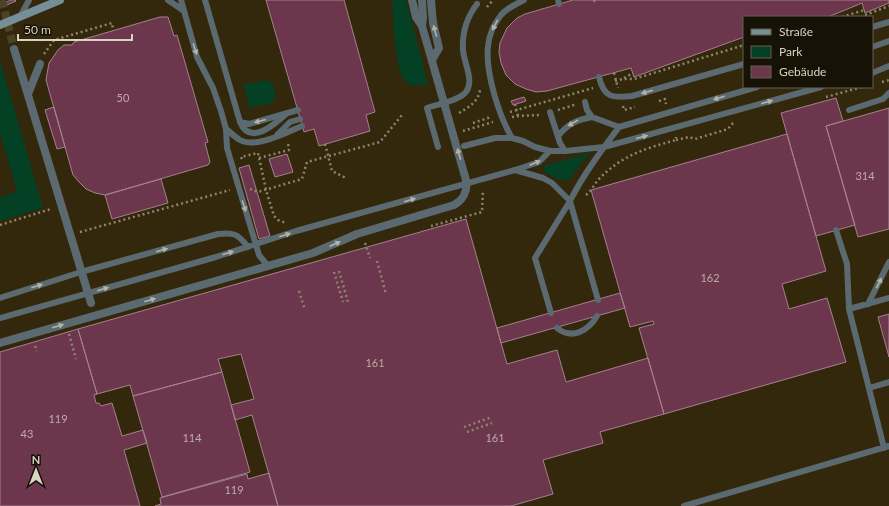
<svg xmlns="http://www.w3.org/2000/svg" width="889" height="506" viewBox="0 0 889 506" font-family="Lato,sans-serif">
<rect width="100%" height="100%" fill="#33280b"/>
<!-- green -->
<path fill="#034024" d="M392,0H406L428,84C421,85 414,87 407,83C394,74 394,16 392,0Z
M0,60L43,208L0,221V198L17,191L0,133Z
M266,80L273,84C276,91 276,96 272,103L250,108L243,85Z
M589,153L590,154L582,162L570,179L561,180L545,173L543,166Z"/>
<!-- building -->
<path fill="#6c364d" stroke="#a4818e" d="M11,0H15L16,1L0,8V5Z
M266,0H344L375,112L366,115L370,131L319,146L314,129L304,132Z
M573,0H889V3L865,13L862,3L828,17H744V37L634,77L631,68L547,91L536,92L526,89L515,84L506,75L501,63L499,52L500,43L507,28L517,18L525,14Z
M160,17H168L174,36L177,35L208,142L205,143L210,162L208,165L105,195L95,193L86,189L79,182L73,175L46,80L49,63L58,50L64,45H72L74,42Z
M524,97L526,101L513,105L511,101Z
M836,98L843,121L826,126L855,225L816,236L781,113Z
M54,107L65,147L57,149L45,110Z
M889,108V229L858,237L826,126Z
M787,134L826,271L782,284L789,309L827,298L846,362L664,414L639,328L654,324L653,321L630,327L591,190Z
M287,154L293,172L275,177L269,159Z
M249,165L270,236L259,239L239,168Z
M161,179L168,203L112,219L105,195Z
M466,219L507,364L557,350L566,382L648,358L664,414L600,432L603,443L543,460L553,494L511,506H278L252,415L235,420L231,405L254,399L241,354L218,359L222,372L133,396L130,385L97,394L78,329Z
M620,293L625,308L501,343L497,328Z
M889,314V357L878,317Z
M78,329L97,394L94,395L96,403H99L101,406L112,403L122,436L143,430L147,443L124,450L140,506H0V352Z
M222,372L250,472L162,497L133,396Z
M269,473L278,506H155L161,504L160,498L247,474L248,479Z"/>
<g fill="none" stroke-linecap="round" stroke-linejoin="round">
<!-- street-tunnel -->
<path stroke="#4c4226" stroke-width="8" stroke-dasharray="8 4" stroke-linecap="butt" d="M2,0L14,49"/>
<!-- path -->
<path stroke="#8d856e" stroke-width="2.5" stroke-dasharray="2 3" stroke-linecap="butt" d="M594,0L595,3
M487,7L493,0
M865,15L889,6
M842,17L864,10
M44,54L54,40L112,23L113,30
M614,73L618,88
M624,78L633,73
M615,81L623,79H634L741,46L744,47
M882,82L889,80
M826,97L862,87
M659,101L665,99L666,104
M515,104L518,116
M623,106L624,110L635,107
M558,110L577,104
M510,112L593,88
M459,113C469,107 478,102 480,90
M512,117L518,116L540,115
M473,123L491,117
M463,131L493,122
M676,140L689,137L695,139L728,129L732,124L735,123
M325,144L332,171L346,178
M259,158L289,150L288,143
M242,159L241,157L258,153L266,190L274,216L278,220L286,223
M250,189L258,192L302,179L307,162L380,142L402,115
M586,195C591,191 594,185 598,180C622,155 644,149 676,140V137
M0,225L51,209
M431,226L482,212L483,190
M80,232L230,190
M365,243L370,258
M377,261L386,294
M339,271L348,302
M334,272L343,302
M299,291L305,310
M69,334L76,359
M35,346L37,351
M464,427L492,417
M467,432L492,423"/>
<!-- lane -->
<path stroke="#5b6a70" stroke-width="6" d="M168,0L184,11
M181,0L197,57L213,88L221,111L226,129L227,148L259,255L268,266
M205,0L240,122L249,124L298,110
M558,0L559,4
M20,17L29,0
M872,27L889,22
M872,47L889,41
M872,73L889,66
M599,77C604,98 612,98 632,96L744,64
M585,102L587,110L592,117L619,127L757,87
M849,110L883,99L889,93
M550,112L560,143L565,151
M240,122C250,146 274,125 286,114
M226,129C230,132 235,137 240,140C256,149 287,132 302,126
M277,135L290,122L300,119
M558,136C568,124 576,120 592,117
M512,138C499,116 485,72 488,46C489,35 494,24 501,15C507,8 516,4 524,0
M464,146L495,138H512L523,141L535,147L550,151H565L604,147L821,87
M438,147L427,108C438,104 455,102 464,94C476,83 464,64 463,50C462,33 467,17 477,4
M515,170L543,178L552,183L570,201C583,175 601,151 619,127
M836,230L847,264L849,309L884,448
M0,298L81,272L218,234C234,232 238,234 248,247
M868,304L889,262
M849,309L889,298
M551,313L535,258L570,201L598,300
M0,318L216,257L296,231L515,170L539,162L550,151
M557,328C572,340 588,331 597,316
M869,388L889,382
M684,506L889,446"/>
<!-- street -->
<path stroke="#5b6a70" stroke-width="8" d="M431,0L433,23L439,48L432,60
M422,26L423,18L422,0
M14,49L91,303
M28,94L40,64
M0,343L313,253L357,234L454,205C463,200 468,191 466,180L422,26L416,17L412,0"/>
<!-- secondary -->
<path stroke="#768e98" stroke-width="8" d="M0,25L60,0"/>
</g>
<!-- one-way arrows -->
<defs><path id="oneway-solid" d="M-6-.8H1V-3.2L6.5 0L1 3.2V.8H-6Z"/></defs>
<g fill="#b3b4a9">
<use href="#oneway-solid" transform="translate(495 25) rotate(118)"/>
<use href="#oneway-solid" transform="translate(435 31) rotate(-105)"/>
<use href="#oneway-solid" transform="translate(195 49) rotate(72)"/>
<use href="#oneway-solid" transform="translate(647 92) rotate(164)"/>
<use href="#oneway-solid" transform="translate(719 98) rotate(164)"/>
<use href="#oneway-solid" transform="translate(767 102) rotate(-16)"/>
<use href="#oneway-solid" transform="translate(260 121) rotate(165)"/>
<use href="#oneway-solid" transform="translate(573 123) rotate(149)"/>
<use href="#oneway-solid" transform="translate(642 137) rotate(-15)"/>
<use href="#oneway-solid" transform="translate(459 154) rotate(-106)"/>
<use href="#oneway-solid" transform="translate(535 163) rotate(-23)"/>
<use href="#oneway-solid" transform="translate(410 200) rotate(-16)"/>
<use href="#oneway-solid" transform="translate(244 206) rotate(73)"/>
<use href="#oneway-solid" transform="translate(285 235) rotate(-18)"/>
<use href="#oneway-solid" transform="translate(335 244) rotate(-24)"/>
<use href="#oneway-solid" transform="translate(162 250) rotate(-16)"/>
<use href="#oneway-solid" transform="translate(228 253) rotate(-18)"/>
<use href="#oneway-solid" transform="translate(879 283) rotate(-64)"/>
<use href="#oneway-solid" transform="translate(37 286) rotate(-17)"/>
<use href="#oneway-solid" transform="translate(103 289) rotate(-16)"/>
<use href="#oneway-solid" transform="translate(150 300) rotate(-16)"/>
<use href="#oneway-solid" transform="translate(58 326) rotate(-16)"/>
</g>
<g text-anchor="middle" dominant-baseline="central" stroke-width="4" stroke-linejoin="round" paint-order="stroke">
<!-- number labels -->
<g font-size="11" fill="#beaca5">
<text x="123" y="97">50</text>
<text x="865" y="175">314</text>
<text x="710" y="277">162</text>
<text x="375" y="362">161</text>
<text x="58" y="418">119</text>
<text x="27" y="433">43</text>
<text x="192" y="437">114</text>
<text x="495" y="437">161</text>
<text x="234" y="489">119</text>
</g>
</g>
<!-- legend -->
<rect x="743" y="16" width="130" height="72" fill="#171206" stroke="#655f51"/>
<rect x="751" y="29" width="20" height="6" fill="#768e98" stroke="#655f51"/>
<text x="779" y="36" font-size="12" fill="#d9d3c2">Straße</text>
<rect x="751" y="46" width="20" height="12" fill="#034024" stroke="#655f51"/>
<text x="779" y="56" font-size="12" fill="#d9d3c2">Park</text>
<rect x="751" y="66" width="20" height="12" fill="#6c364d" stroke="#655f51"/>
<text x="779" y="76" font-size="12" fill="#d9d3c2">Gebäude</text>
<!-- north arrow -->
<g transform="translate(36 470)" stroke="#171206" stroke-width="3" paint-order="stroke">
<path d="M0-3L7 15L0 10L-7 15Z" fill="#d9d3c2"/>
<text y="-6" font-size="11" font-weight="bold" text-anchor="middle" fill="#d9d3c2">N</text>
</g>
<!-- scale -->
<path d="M18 34v6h114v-6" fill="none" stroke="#d9d3c2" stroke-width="2"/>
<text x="24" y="34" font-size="12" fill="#d9d3c2" stroke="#171206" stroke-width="3" paint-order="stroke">50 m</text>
</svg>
